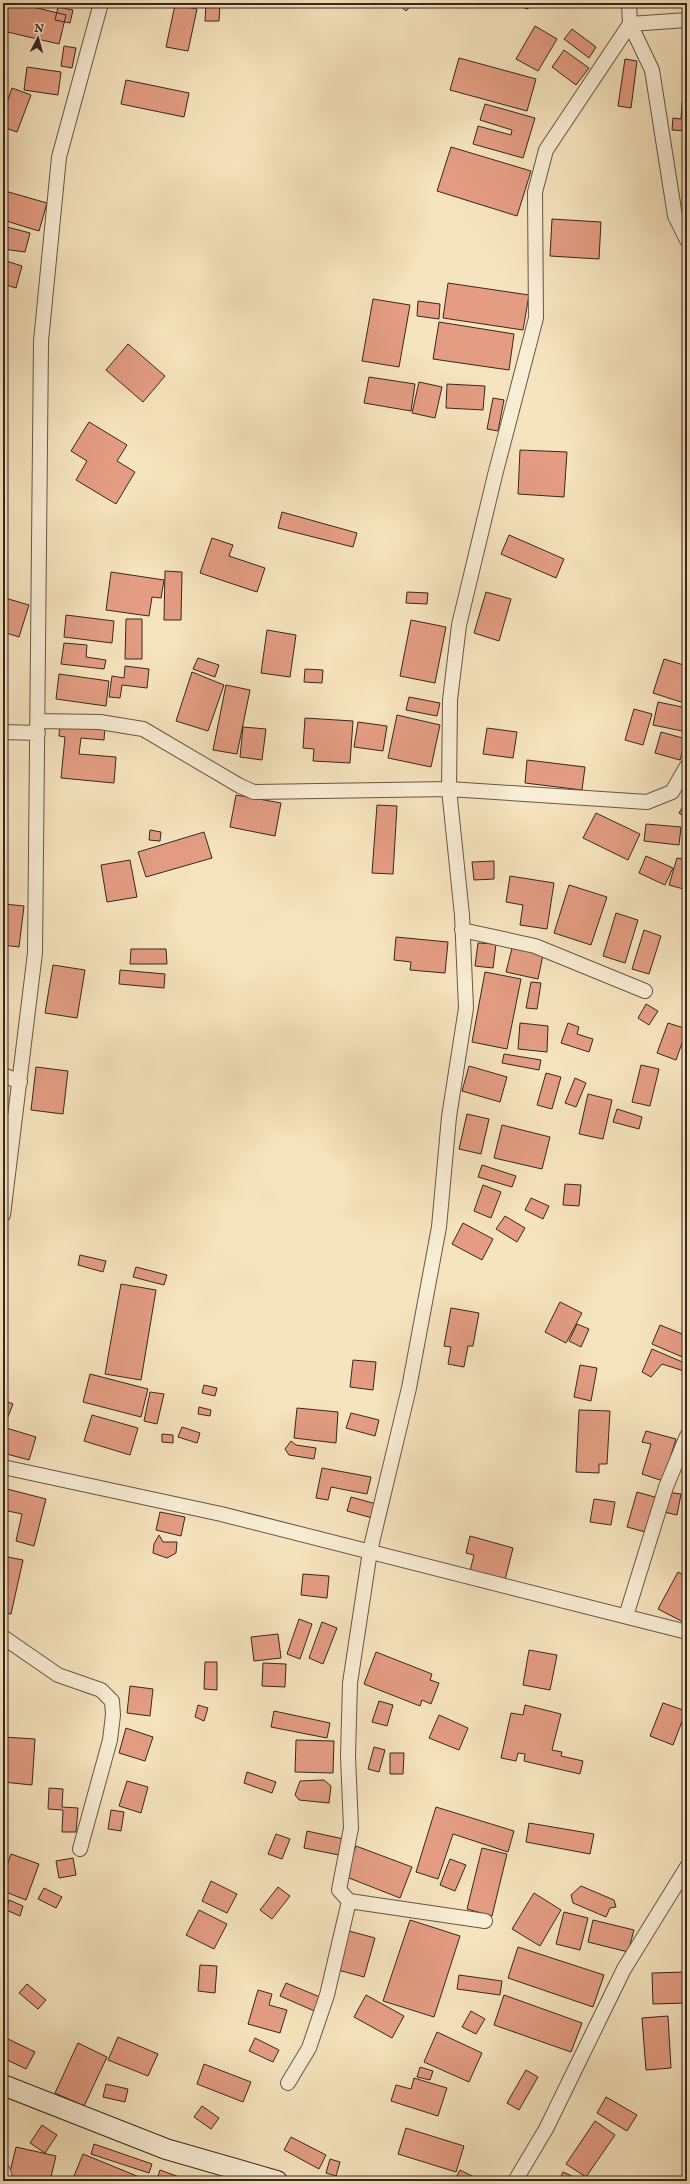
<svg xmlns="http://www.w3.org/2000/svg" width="690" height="2184" viewBox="0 0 690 2184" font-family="'IM FELL English',serif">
<rect width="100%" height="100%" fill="#f6e4be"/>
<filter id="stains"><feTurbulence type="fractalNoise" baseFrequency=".005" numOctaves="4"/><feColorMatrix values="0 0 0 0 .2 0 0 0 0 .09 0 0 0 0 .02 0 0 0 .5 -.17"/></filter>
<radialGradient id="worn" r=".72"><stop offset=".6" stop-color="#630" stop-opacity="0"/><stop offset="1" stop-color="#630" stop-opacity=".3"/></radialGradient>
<!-- building -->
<path fill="#e49d83" stroke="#38261f" d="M3,3H17L66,15L59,44L3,31Z
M206,3H220L219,21H205Z
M397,3H414L406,11Z
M508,3H529L528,9Z
M175,5L197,9L188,51L166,47Z
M58,7L73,10L70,23L55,20Z
M535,26L557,39L538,71L516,59Z
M572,29L596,47L589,58L564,39Z
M64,46L76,48L72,68L61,66Z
M564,50L589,68L576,85L552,67Z
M459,58L536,79L527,111L450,90Z
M625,59L637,61L631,108L618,106Z
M27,67L61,72L58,95L24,90Z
M126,80L189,93L184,117L121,104Z
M12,88L31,95L17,132L3,127V114Z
M683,92H687V131L672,130L673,118L681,119Z
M485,104L535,118L523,158L473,144L478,126L511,135L512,130L480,120Z
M451,147L531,171L517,216L437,191Z
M5,191L47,203L39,231L3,220V199Z
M552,219L601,222L599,259L550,256Z
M3,226L30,233L25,252L3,249Z
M3,260L22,266L16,288L3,284Z
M448,283L529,295L523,330L443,318Z
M373,299L410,305L399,367L362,361Z
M418,301L440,304L439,319L417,316Z
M439,322L514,334L509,370L433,359Z
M128,344L165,376L143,402L106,370Z
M369,377L415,384L411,411L364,403Z
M419,382L442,387L435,418L412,413Z
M447,384L485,386L483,410L446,408Z
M493,398L504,400L498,431L487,429Z
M89,422L127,445L117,461L135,472L116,504L76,480L87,461L71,451Z
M520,450L567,452L564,497L518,494Z
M282,512L357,533L353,547L278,528Z
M509,535L564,559L556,578L501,554Z
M212,538L233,545L229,556L265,568L257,592L200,573Z
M165,571L182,572L181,620H164Z
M111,572L164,580L161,598L152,597L149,616L106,610Z
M407,592L428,593L427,604L406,603Z
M486,592L511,599L499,641L474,633Z
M5,598L29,605L19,637L3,632V604Z
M66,615L114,621L112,643L64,637Z
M126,619H142V659H125Z
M411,620L446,627L435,683L400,676Z
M267,630L296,635L290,677L261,673Z
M3,638H6L7,653L3,654Z
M64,643L87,645L86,657L106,660L104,669L61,664Z
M198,658L219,665L215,677L193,669Z
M664,659L687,666V691L684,703L653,693Z
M125,666L149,669L147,688L122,685L120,698L109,697L112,676L124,678Z
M305,669L323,670L322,683L304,682Z
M192,672L224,685L208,731L176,721Z
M59,674L109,681L106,706L56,699Z
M226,685L250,690L237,754L213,750Z
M409,697L440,703L437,716L406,710Z
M658,702L687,708V732L653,725Z
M634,709L652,714L643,745L625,740Z
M397,715L440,725L431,767L388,758Z
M305,718L353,721L350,763L313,761L314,749L303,748Z
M358,722L387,726L383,751L354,747Z
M60,723L105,727L104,740L81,738L79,754L116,757L114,783L61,778L65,737L59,736Z
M243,727L266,729L262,760L240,757Z
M487,728L517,732L513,758L483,754Z
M661,732L686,739L680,760L655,753Z
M527,760L585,767L582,790L525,783Z
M236,795L281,803L275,836L230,827Z
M687,800V818L679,813Z
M377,805L397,806L393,874L372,873Z
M596,813L640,834L628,860L583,838Z
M646,824L681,827L679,845L644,841Z
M150,830L161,832L160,841L149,840Z
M204,832L212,858L146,877L138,852Z
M646,856L673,868L665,885L639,873Z
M677,858L687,860V890L669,885Z
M130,860L137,897L107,902L101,865Z
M494,861V879L474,880L472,862Z
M510,876L554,883L547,929L520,925L523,905L506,902Z
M569,885L607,897L591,945L554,933Z
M4,904L24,906L19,947L3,945Z
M616,913L638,920L625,963L603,956Z
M644,930L661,936L649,974L632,969Z
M396,937L448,942L445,973L410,970L411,962L394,960Z
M478,943L496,944L493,968L475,966Z
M512,948L543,955L538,979L506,972Z
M131,949H166L167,964H130Z
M53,965L85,970L77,1018L45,1013Z
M120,970L165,974L164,988L119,984Z
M485,972L521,979L507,1049L472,1042Z
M531,982L541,983L537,1009L526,1008Z
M646,1004L658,1011L649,1025L638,1018Z
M520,1023L548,1026L547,1052L518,1049Z
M568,1023L579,1027L577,1034L593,1039L589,1052L561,1043Z
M668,1023L687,1029L676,1060L657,1053Z
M504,1054L541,1060L539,1070L502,1063Z
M641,1065L659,1069L650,1106L632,1102Z
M469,1066L507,1077L500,1102L462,1091Z
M36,1067L68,1071L63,1114L31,1110Z
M546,1073L561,1077L552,1109L537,1105Z
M575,1078L586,1083L576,1107L565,1103Z
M588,1094L612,1100L603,1139L579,1134Z
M617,1109L642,1117L639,1129L613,1122Z
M467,1114L489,1119L481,1154L459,1149Z
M502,1125L550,1137L542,1169L494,1158Z
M482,1165L516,1176L512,1187L478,1177Z
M565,1184L581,1185L579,1206L563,1205Z
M483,1185L501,1192L491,1218L474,1211Z
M531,1198L549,1206L543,1219L525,1210Z
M505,1216L525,1228L517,1242L496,1229Z
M463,1223L493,1239L482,1260L452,1244Z
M80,1255L106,1261L103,1272L78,1265Z
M136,1267L167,1275L164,1285L133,1277Z
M121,1284L156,1290L141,1380L105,1374Z
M560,1302L582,1313L566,1343L545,1332Z
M451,1308L479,1313L473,1346H468L464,1367L448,1364L451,1347L444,1346Z
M577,1324L589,1329L581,1347L569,1341Z
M660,1325L687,1336V1359L652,1344Z
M652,1349L687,1364V1372L662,1364L651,1377L642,1372Z
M353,1360L376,1362L373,1390L350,1387Z
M580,1365L597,1368L591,1401L574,1397Z
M90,1374L148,1389L141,1417L83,1402Z
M204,1385L217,1388L215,1396L202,1393Z
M150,1392L164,1394L157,1424L144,1421Z
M3,1400L13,1404L7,1419L3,1417Z
M199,1407L211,1410L210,1416L198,1414Z
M297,1408L338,1412L336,1443L294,1438Z
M579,1410L610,1411L607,1464H599V1473L576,1472Z
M351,1413L379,1420L375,1436L346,1428Z
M92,1415L138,1428L130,1455L84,1441Z
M3,1427L36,1437L29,1460L3,1453Z
M182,1427L200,1433L197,1443L178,1437Z
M646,1431L676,1439L663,1481L642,1474L651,1444L642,1442Z
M162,1434L173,1435V1443L162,1442Z
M291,1441L296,1445L316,1448L314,1459L289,1455L285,1449Z
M322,1468L371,1477L367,1494L331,1487L328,1500L316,1498Z
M3,1488L46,1499L34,1546L16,1541L22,1514L3,1510Z
M637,1492L658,1498L649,1533L627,1527Z
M667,1492L681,1494L677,1515L664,1512Z
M351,1497L380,1505L376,1519L347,1511Z
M594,1499L615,1502L611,1525L590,1522Z
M160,1512L185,1517L181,1536L156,1530Z
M159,1535L163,1542H177L176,1553L167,1558L153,1553L154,1544Z
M470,1536L513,1548L505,1580L470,1571L474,1555L466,1553Z
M3,1556L23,1560L11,1614L3,1613Z
M678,1572L687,1577V1624L658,1609Z
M303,1574L329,1576L327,1598L301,1595Z
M299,1619L312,1624L300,1659L287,1654Z
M322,1622L337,1628L323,1664L309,1658Z
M278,1634L281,1658L254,1661L251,1637Z
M529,1650L557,1655L550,1690L523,1685Z
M376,1652L432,1674L430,1680L439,1683L431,1704L422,1700L420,1706L364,1684Z
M205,1662H217V1690L204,1689Z
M263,1663L286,1664L285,1687L262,1686Z
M130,1686L153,1689L150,1716L127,1713Z
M379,1701L393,1705L387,1726L372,1722Z
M663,1703L686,1711L673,1745L650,1736Z
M198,1705L208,1708L204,1721L195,1717Z
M525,1705L561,1714L552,1750L562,1752L561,1756L583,1761L580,1774L524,1761L525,1754L518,1753L516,1761L501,1758L511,1713L523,1715Z
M274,1711L330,1723L327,1738L271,1727Z
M439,1715L468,1728L459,1750L429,1738Z
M126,1728L153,1737L145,1761L119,1753Z
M3,1737L35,1739L32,1785L3,1782Z
M296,1740L334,1741L333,1773L295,1772Z
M374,1747L385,1750L379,1772L368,1769Z
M390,1753H404L403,1774H390Z
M247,1772L276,1782L272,1793L244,1783Z
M324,1780L331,1786L329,1803L299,1800L295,1795L300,1781Z
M127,1781L148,1787L141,1813L119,1806Z
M49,1788L63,1789L62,1807L78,1808L76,1832H62L63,1810L48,1809Z
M3,1797H6L7,1809H3Z
M436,1807L514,1831L508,1852L453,1834L438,1879L416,1872Z
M111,1810L124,1812L121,1831L108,1829Z
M529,1823L594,1834L590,1854L526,1842Z
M307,1831L348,1840L344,1856L304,1848Z
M276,1834L290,1839L282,1859L268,1854Z
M356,1846L412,1867L400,1898L344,1876Z
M482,1848L507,1854L492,1916L467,1909Z
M11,1854L39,1864L26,1900L3,1891V1877Z
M73,1858L76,1875L59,1878L56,1861Z
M450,1859L466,1865L455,1891L440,1885Z
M211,1881L237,1894L227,1913L202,1901Z
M581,1886L614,1900L616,1907L610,1908L606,1917L573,1903L571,1895Z
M278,1887L290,1896L272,1919L260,1910Z
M44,1888L62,1897L56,1908L38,1899Z
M534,1893L561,1910L540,1946L512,1929Z
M9,1900L23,1906L20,1916L6,1910Z
M199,1910L227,1924L214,1949L186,1935Z
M564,1912L588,1918L580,1950L556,1944Z
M410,1920L460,1936L434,2017L383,2001Z
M593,1920L634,1930L628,1952L588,1942Z
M349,1931L375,1938L364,1977L338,1970Z
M518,1947L604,1975L593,2007L508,1978Z
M200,1965L217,1966L215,1993L198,1991Z
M687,1972V2003L653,2004L652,1973Z
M459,1975L502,1981L500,1995L457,1989Z
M286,1983L325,1999L319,2013L280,1996Z
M27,1984L46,2000L38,2009L19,1993Z
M258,1990L272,1994L269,2005L287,2010L280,2033L248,2024Z
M366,1995L404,2016L392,2038L354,2017Z
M504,1995L582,2023L571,2052L494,2025Z
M471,2011L485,2019L476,2034L462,2027Z
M668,2016L671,2068L646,2070L642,2018Z
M437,2032L482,2053L469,2082L424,2062Z
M118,2037L158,2054L148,2076L108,2060Z
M6,2038L35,2052L26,2069L3,2058V2045Z
M255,2038L279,2050L273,2062L249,2051Z
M78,2043L107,2057L84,2106L55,2093Z
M204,2064L251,2082L243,2102L197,2084Z
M420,2067L433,2071L430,2080L417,2077Z
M526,2070L538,2077L519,2110L507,2103Z
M414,2078L447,2088L438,2116L391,2101L396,2085L411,2089Z
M106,2084L128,2089L125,2102L103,2097Z
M606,2097L637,2115L627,2131L597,2113Z
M202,2106L219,2118L211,2129L194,2117Z
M595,2121L615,2135L586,2177L566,2164Z
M42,2125L57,2135L45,2153L30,2143Z
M406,2128L464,2146L456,2172L398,2154Z
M291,2137L326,2155L319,2169L284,2150Z
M94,2144L152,2164L149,2173L91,2154Z
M16,2147L56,2156L50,2181H29L9,2176Z
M83,2154L149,2181H72Z
M330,2159L340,2162L336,2176L326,2173Z
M160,2170L190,2181L157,2179Z
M460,2170L482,2181H454Z
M563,2172L583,2181H559Z"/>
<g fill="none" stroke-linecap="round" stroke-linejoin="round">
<defs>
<path id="minor" d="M629,3L630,24L652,70L675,216L687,240
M630,24L687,20
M38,721L100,722L143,729L240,786L254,792L449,789L647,802L672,792L687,766
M3,732L38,733
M462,930L535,946L645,991
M3,1075L20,1082
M3,1215L35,953L41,341L59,157L101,3
M3,1467L221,1514L687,1632
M626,1616L666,1487L687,1436
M3,1637L58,1675L101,1690L112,1701L113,1715L110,1740L80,1849
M485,1921L349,1901L339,1890L351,1828L348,1756L350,1683L370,1551L409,1388L439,1227L449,1117L466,1008L462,915L449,789L450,700L459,625L495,475L536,318L535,192L546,150L630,24
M288,2083L309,2048L327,1995L349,1901
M3,2171L6,2181
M515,2181L546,2129L624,1969L687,1867"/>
<path id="secondary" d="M3,2085L166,2149L277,2181"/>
</defs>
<!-- minor casing -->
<use href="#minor" stroke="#685647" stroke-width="16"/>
<!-- secondary casing -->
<use href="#secondary" stroke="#38261f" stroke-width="22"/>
<!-- minor -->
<use href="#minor" stroke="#f9edd5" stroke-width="14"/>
<!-- secondary -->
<use href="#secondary" stroke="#f9edd5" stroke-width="20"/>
</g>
<!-- margin -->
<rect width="690" height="2184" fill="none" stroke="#f6e4be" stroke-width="16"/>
<rect x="4" y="4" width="682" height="2176" fill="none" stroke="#38261f" stroke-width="2"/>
<rect x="8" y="8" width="674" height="2168" fill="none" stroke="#38261f"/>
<!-- north arrow -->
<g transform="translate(38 38) rotate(6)" stroke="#f9edd5" stroke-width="3" paint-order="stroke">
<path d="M0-3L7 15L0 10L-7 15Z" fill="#38261f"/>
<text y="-6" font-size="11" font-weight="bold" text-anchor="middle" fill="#38261f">N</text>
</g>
<rect width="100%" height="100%" filter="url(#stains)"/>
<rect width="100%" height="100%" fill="url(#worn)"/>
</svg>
